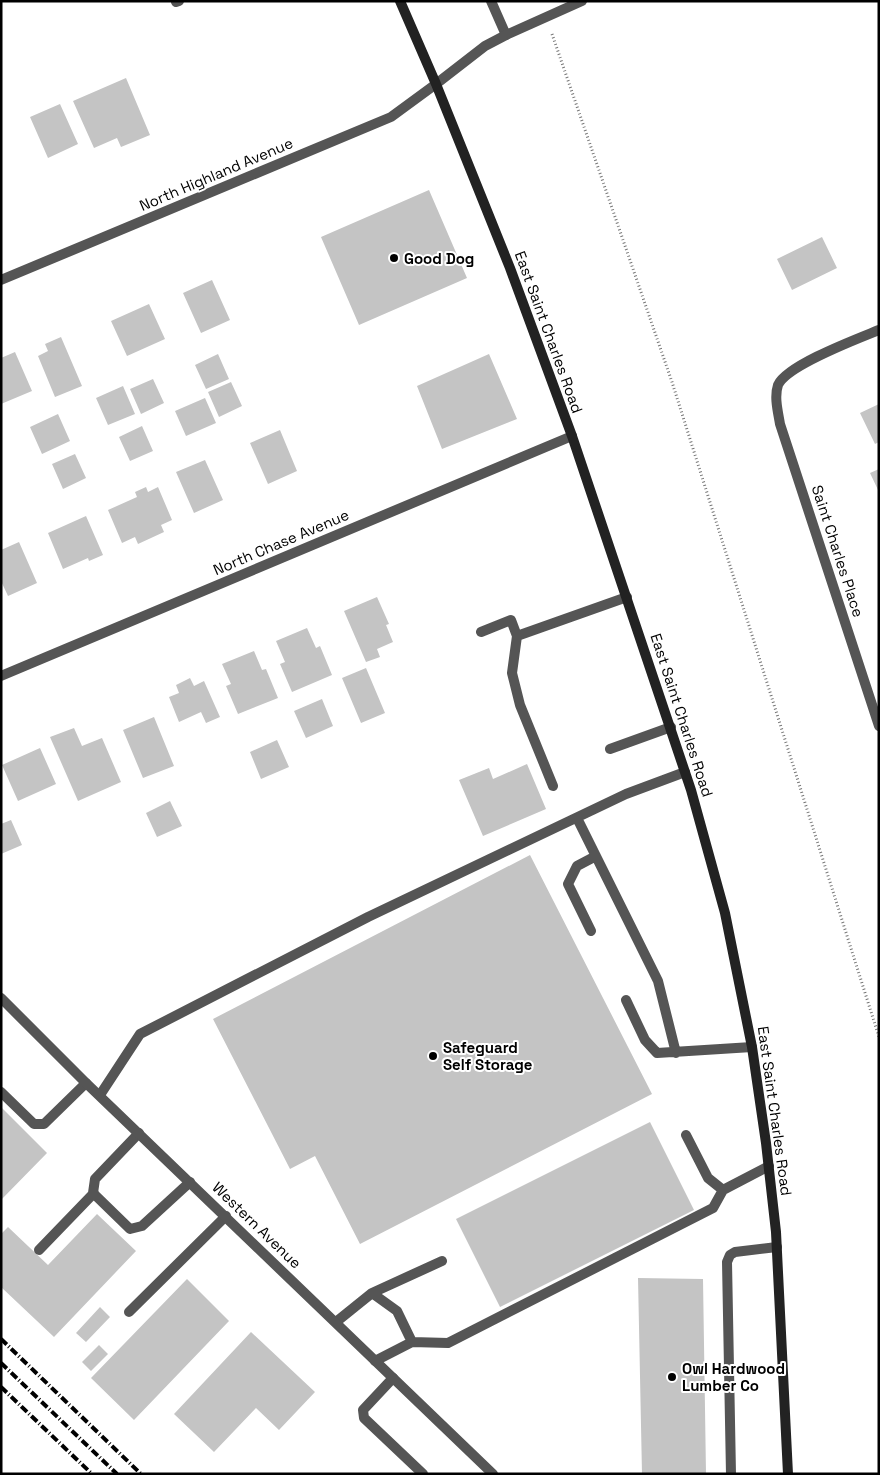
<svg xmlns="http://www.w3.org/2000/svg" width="880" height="1475" viewBox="0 0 880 1475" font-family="'Space Grotesk',sans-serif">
<rect width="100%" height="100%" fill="#fff"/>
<!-- building -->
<path fill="#c4c4c4" d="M126,78L150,135L121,147L117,138L94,148L73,101Z
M60,104L78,144L48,158L30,117Z
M429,190L467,278L359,325L321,237Z
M822,237L837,268L792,290L777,259Z
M212,280L230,320L201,333L183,293Z
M149,304L165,339L127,356L111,321Z
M61,337L82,386L55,397L38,356L48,351L45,344Z
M15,352L32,391L1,404V358Z
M218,354L229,379L206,389L195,365Z
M489,354L517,419L442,449L417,386Z
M153,379L164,403L141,414L130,389Z
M231,382L242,406L219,417L208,392Z
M123,386L135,414L108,425L96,398Z
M205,398L216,423L186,436L175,411Z
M879,404V442L875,444L860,413Z
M58,414L70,441L42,454L30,427Z
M142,426L153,451L130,461L119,437Z
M280,430L297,471L268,484L250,443Z
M75,454L86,478L63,489L52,464Z
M205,460L223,500L194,513L176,472Z
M879,469V492L870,473Z
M146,487L148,492L158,487L172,520L161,525L164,532L138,544L135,537L122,543L108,510L137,497L135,492Z
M86,516L103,555L89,561L88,558L63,569L48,533Z
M19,542L37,583L8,596L1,581V550Z
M377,597L389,624L386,625L393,642L377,649L380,657L366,662L344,611Z
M307,628L316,648L320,646L332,675L292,692L280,664L285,662L276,641Z
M254,651L262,670L266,669L278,698L238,714L226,686L231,684L222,664Z
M366,668L385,713L361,723L342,678Z
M190,678L194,686L204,681L220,717L206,723L201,712L179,722L169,697L179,693L176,685Z
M322,699L333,726L306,738L294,711Z
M154,717L174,766L143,778L123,730Z
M74,728L82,746L102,738L121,782L78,801L50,737Z
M277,740L289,767L261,779L250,752Z
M40,748L56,784L18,801L2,765Z
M527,764L546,809L483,836L459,780L489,768L493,779Z
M170,801L182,826L157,837L146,813Z
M11,820L22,845L1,854V824Z
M530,855L652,1094L360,1244L315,1156L290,1169L213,1019Z
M1,1107L47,1153L1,1200Z
M650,1122L694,1210L500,1307L456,1219Z
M97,1214L136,1251L54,1337L1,1287V1234L8,1227L48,1265Z
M638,1278L703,1279L706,1474H642Z
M187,1279L229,1321L134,1420L91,1378Z
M100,1307L110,1317L86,1342L76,1333Z
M251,1332L315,1392L279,1430L256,1408L214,1452L174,1414Z
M99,1345L108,1354L91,1371L82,1362Z"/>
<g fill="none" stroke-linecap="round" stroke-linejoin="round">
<!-- path -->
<path stroke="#777" stroke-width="3" stroke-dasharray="1 2.5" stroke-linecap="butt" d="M552,34L672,382L879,1037"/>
<!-- lane -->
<path stroke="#555" stroke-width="10" d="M491,1L506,35
M176,2L179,1
M481,632L511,620L517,636L627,597
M517,636L512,673L520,705L553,786
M610,749L671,727
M577,818L658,981L676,1053
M591,931L568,884L577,866L596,856
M626,1000L645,1040L657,1053L752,1047
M1,1092L34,1124H44L86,1083
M100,1095L140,1034L368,917L626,794L685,772
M139,1133L95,1179L93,1193L130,1229L142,1226L190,1182
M686,1135L708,1178L723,1190
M39,1250L94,1193
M372,1293L397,1311L412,1342
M129,1312L226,1216
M336,1322L372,1293L442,1261
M375,1361L412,1342L448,1343L713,1208L723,1190L769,1166
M393,1378L363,1410L364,1418L423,1474
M731,1474L727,1262L730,1255L735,1252L777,1247"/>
<!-- street -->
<path stroke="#555" stroke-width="10" d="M1,280L391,117L436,84L485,46L506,35L582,1
M879,330C857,339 787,365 778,385C774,397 778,412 780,424L879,726
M1,676L572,436
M1,998L86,1083L493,1474"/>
<!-- secondary -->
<path stroke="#222" stroke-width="10" d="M400,1L436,84L510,268L572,436L691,790L725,913L752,1047L766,1143L776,1232L788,1474"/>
<!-- rail -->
<path stroke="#000" stroke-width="4" stroke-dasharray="8 2.5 1 2.5" stroke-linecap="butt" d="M1,1339L141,1474
M1,1363L117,1474
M1,1387L92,1474"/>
</g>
<!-- markers -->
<g fill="#000" stroke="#fff" stroke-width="2">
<circle cx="394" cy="258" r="5"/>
<circle cx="433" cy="1056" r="5"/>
<circle cx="672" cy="1377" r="5"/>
</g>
<g text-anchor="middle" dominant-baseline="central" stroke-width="4" stroke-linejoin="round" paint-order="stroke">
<!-- street labels -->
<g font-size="15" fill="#000" stroke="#fff">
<text transform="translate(216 174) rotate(-23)">North Highland Avenue</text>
<text transform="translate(549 332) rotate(70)">East Saint Charles Road</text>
<text transform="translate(281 542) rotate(-23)">North Chase Avenue</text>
<text transform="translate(838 551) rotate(72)">Saint Charles Place</text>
<text transform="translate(682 715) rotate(72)">East Saint Charles Road</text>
<text transform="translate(775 1111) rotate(82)">East Saint Charles Road</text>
<text transform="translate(257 1225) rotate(44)">Western Avenue</text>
</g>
<!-- poi labels -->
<g font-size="15" font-weight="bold" fill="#000" stroke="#fff" text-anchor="start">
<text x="404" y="258">Good Dog</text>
<text x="443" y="1047">Safeguard<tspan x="443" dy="17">Self Storage</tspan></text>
<text x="682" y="1368">Owl Hardwood<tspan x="682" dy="17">Lumber Co</tspan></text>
</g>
</g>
<!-- border -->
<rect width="880" height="1475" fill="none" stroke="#000000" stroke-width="5"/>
</svg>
